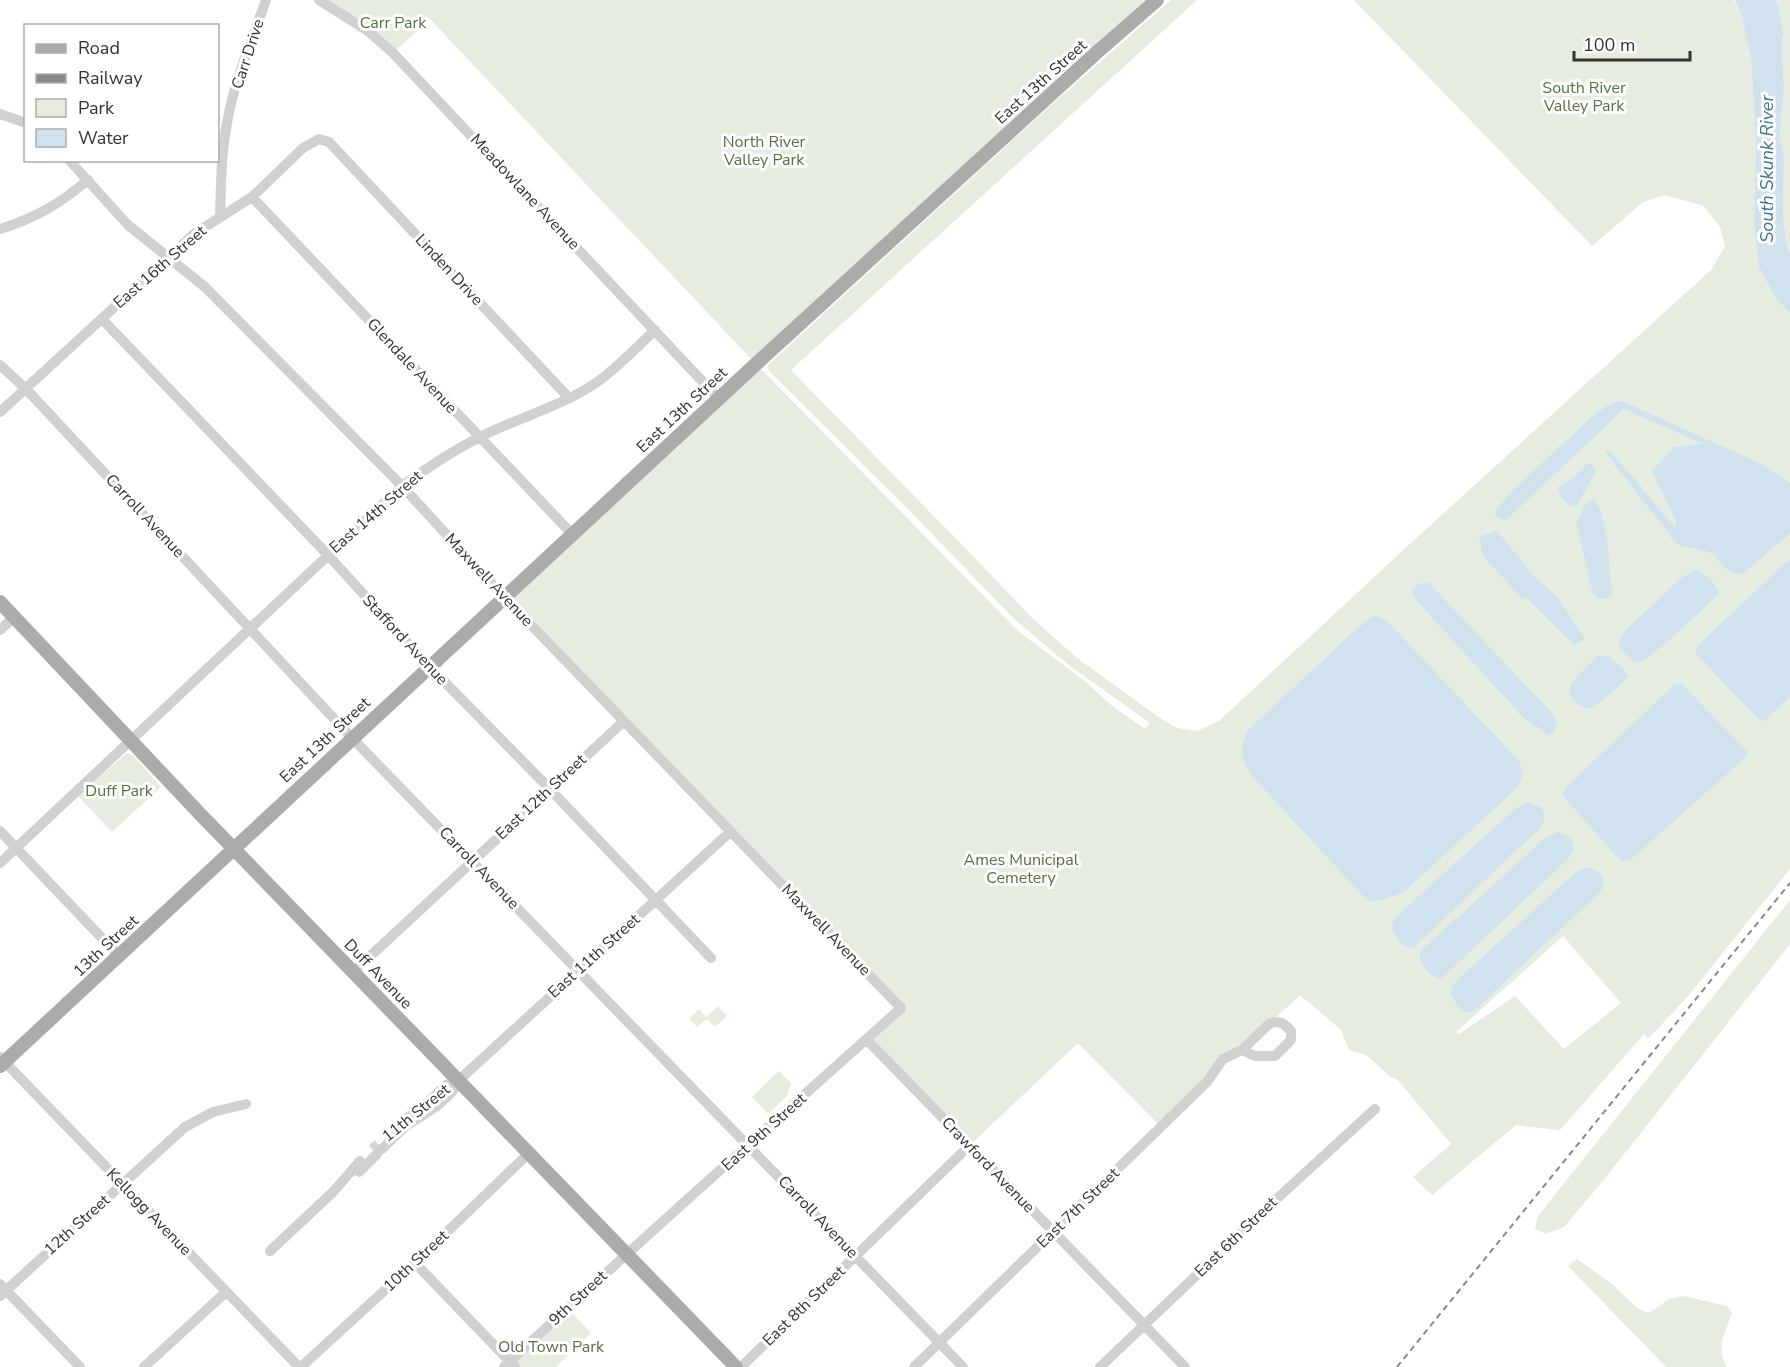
<svg xmlns="http://www.w3.org/2000/svg" width="1790" height="1367" viewBox="0 0 1790 1367" font-family="'Nunito Sans',sans-serif">
<rect width="100%" height="100%" fill="#fff"/>
<!-- green -->
<path fill="#e6ecdf" fill-rule="evenodd" d="M319,0H1157L756,364L1018,631L1087,683L1112,706L1145,729L1150,723L1070,666L1014,619L911,512L769,371L768,365L1051,105L1171,0H1197L791,370L968,551L1032,618L1077,658L1157,716L1177,728L1197,731L1219,721L1412,542L1711,270L1725,246L1720,227L1704,206L1665,195L1643,202L1592,246L1354,0H1734L1742,17L1751,58L1756,139L1754,219L1779,302L1790,313V869L1689,995L1648,1039L1644,1034L1560,1130L1516,1125L1432,1195L1413,1177L1451,1144L1397,1079L1391,1077L1366,1055L1349,1050L1341,1030L1300,995L1269,1024L1233,1053L1161,1127L1078,1043L970,1145L867,1040L901,1008L504,597L756,364L430,19L393,53ZM1563,936L1621,1003L1564,1049L1515,996L1459,1034L1456,1032Z
M1776,0H1790V254L1786,241L1783,215L1784,158L1780,136L1784,88L1782,52L1783,32L1779,8Z
M127,753L133,755L161,787L112,832L78,796Z
M1790,900V944L1606,1177L1564,1227L1546,1234L1535,1229L1538,1216Z
M718,1006L727,1016L715,1027L707,1019L697,1027L689,1018L699,1009L706,1017Z
M779,1071L791,1083L787,1096L768,1114L752,1097Z
M1577,1259L1612,1284L1637,1308L1649,1313L1669,1299L1684,1296L1727,1306L1732,1313C1724,1335 1717,1344 1726,1367H1666L1568,1266Z
M567,1308L591,1333L556,1367H515L510,1361Z"/>
<!-- water -->
<path fill="#cfe2ee" d="M1735,0H1776L1779,8L1783,32L1782,52L1784,88L1780,136L1784,158L1783,215L1786,241L1790,254V313L1779,302L1759,268L1754,219L1756,139L1751,58L1742,17Z
M1622,401L1759,463L1790,483V533L1744,573L1733,574L1723,566L1713,554L1696,548L1683,547L1676,543L1606,453L1607,450L1613,454L1676,529V521L1652,471L1674,447L1704,444L1624,409L1507,519H1500L1494,513L1512,491L1595,414L1610,404Z
M1588,463L1593,465L1596,472L1578,503L1574,507C1566,504 1559,497 1558,488L1574,477Z
M1594,498L1601,512L1607,537L1612,594L1610,598H1599L1593,594L1576,523L1586,503Z
M1497,531L1534,576L1558,598L1585,639L1574,645L1527,598H1522L1483,556L1479,537Z
M1790,559V697L1764,721H1760L1696,654L1697,646Z
M1696,569C1707,576 1715,580 1719,594L1667,642L1643,661L1635,662L1619,647L1620,638L1626,630L1681,578Z
M1428,582L1553,714L1557,726L1553,733L1546,734L1523,717L1416,600L1411,592L1417,584Z
M1375,616L1386,620L1519,761L1523,773L1519,786L1405,891L1386,899L1372,902L1363,896L1253,777C1240,757 1239,752 1247,731L1365,621Z
M1597,656H1609L1629,675C1618,689 1603,701 1588,709C1575,705 1565,696 1572,682Z
M1675,684H1682L1747,752V756L1629,861H1621L1563,796L1564,789Z
M1529,802L1542,808C1546,818 1545,822 1538,830L1413,948C1402,948 1396,938 1392,929L1393,921L1397,916L1516,808Z
M1558,832L1571,838C1575,848 1574,852 1567,860L1442,978C1430,978 1425,968 1420,959L1421,951L1426,946L1545,838Z
M1588,867L1601,873C1605,884 1605,887 1597,895L1472,1013C1461,1013 1456,1004 1451,995L1452,987L1456,981L1575,873L1581,869Z"/>
<g fill="none" stroke-linecap="round" stroke-linejoin="round">
<!-- minor-tunnel -->
<path stroke="#d6d6d6" stroke-width="10" stroke-dasharray="10 5" stroke-linecap="butt" d="M372,1149L378,1144"/>
<!-- minor -->
<path stroke="#d0d0d0" stroke-width="10" d="M319,0L368,31L393,53L719,399
M0,114L26,123
M69,160L128,225L205,287L402,486L504,597L901,1008C769,1127 634,1245 504,1367
M252,197L572,534
M220,216C221,185 221,154 227,123C234,81 252,40 266,0
M0,229C36,218 59,204 88,180
M102,319L328,555L423,660L544,783L711,958
M0,365L26,389L352,738L963,1367
M0,412L194,234L252,197L303,148L319,139L329,142L569,398
M0,630L14,617
M0,831L119,956
M0,863L402,486C427,468 452,451 480,437C519,417 564,406 600,380C620,365 637,347 655,330
M353,972L624,721
M867,1040L1185,1367
M0,1057L299,1367
M394,1128L427,1103L446,1085L458,1081
M382,1149L406,1126L437,1106L452,1092L458,1081L730,832
M359,1172L377,1154
M270,1251L333,1192L360,1161
M415,1263L515,1367
M0,1284L80,1367
M0,1296L185,1127L213,1112L246,1104
M144,1367L226,1292
M301,1367L421,1257L529,1153
M741,1367L970,1145
M914,1367L1207,1082L1223,1059L1242,1050L1269,1024C1279,1020 1284,1023 1291,1031V1040L1275,1056H1255L1242,1050
M1100,1367L1282,1194L1375,1109"/>
<!-- major -->
<path stroke="#ababab" stroke-width="14" d="M0,602L201,815L736,1367
M0,1066L756,364L1095,54L1157,0"/>
<!-- rail -->
<path stroke="#888" stroke-width="2" stroke-dasharray="6 4.5" stroke-linecap="butt" d="M1397,1367L1790,883"/>
</g>
<g text-anchor="middle" dominant-baseline="central" stroke-width="6" stroke-linejoin="round" paint-order="stroke">
<!-- park labels -->
<g font-size="16" fill="#56703f" stroke="#fff">
<text x="393" y="23">Carr Park</text>
<text x="1584" y="88">South River<tspan x="1584" dy="18">Valley Park</tspan></text>
<text x="764" y="142">North River<tspan x="764" dy="18">Valley Park</tspan></text>
<text x="119" y="791">Duff Park</text>
<text x="1021" y="860">Ames Municipal<tspan x="1021" dy="18">Cemetery</tspan></text>
<text x="551" y="1347">Old Town Park</text>
</g>
<!-- street labels -->
<g font-size="16" fill="#333" stroke="#fff">
<text transform="translate(248 54) rotate(-72)">Carr Drive</text>
<text transform="translate(1041 82) rotate(-42)">East 13th Street</text>
<text transform="translate(525 192) rotate(47)">Meadowlane Avenue</text>
<text transform="translate(160 267) rotate(-41)">East 16th Street</text>
<text transform="translate(449 270) rotate(47)">Linden Drive</text>
<text transform="translate(412 366) rotate(47)">Glendale Avenue</text>
<text transform="translate(682 410) rotate(-43)">East 13th Street</text>
<text transform="translate(376 512) rotate(-41)">East 14th Street</text>
<text transform="translate(145 516) rotate(47)">Carroll Avenue</text>
<text transform="translate(489 580) rotate(47)">Maxwell Avenue</text>
<text transform="translate(405 640) rotate(47)">Stafford Avenue</text>
<text transform="translate(325 740) rotate(-43)">East 13th Street</text>
<text transform="translate(541 797) rotate(-43)">East 12th Street</text>
<text transform="translate(479 868) rotate(46)">Carroll Avenue</text>
<text transform="translate(826 930) rotate(46)">Maxwell Avenue</text>
<text transform="translate(106 946) rotate(-43)">13th Street</text>
<text transform="translate(594 956) rotate(-42)">East 11th Street</text>
<text transform="translate(378 974) rotate(46)">Duff Avenue</text>
<text transform="translate(416 1113) rotate(-39)">11th Street</text>
<text transform="translate(764 1132) rotate(-42)">East 9th Street</text>
<text transform="translate(988 1165) rotate(46)">Crawford Avenue</text>
<text transform="translate(1078 1208) rotate(-44)">East 7th Street</text>
<text transform="translate(149 1212) rotate(46)">Kellogg Avenue</text>
<text transform="translate(818 1217) rotate(46)">Carroll Avenue</text>
<text transform="translate(77 1225) rotate(-42)">12th Street</text>
<text transform="translate(1236 1237) rotate(-44)">East 6th Street</text>
<text transform="translate(416 1261) rotate(-43)">10th Street</text>
<text transform="translate(578 1298) rotate(-43)">9th Street</text>
<text transform="translate(804 1306) rotate(-44)">East 8th Street</text>
</g>
<!-- water labels -->
<g font-size="18" font-style="italic" fill="#3f7597" stroke="#fff">
<text transform="translate(1767 169) rotate(-90)">South Skunk River</text>
</g>
</g>
<!-- legend -->
<rect x="24" y="24" width="195" height="138" fill="#ffffff" stroke="#adadad" stroke-width="1.5"/>
<rect x="36" y="44" width="30" height="9" fill="#ababab" stroke="#adadad" stroke-width="1.5"/>
<text x="78" y="54" font-size="18" fill="#333333">Road</text>
<rect x="36" y="74" width="30" height="9" fill="#888888" stroke="#adadad" stroke-width="1.5"/>
<text x="78" y="84" font-size="18" fill="#333333">Railway</text>
<rect x="36" y="99" width="30" height="18" fill="#e6ecdf" stroke="#adadad" stroke-width="1.5"/>
<text x="78" y="114" font-size="18" fill="#333333">Park</text>
<rect x="36" y="129" width="30" height="18" fill="#cfe2ee" stroke="#adadad" stroke-width="1.5"/>
<text x="78" y="144" font-size="18" fill="#333333">Water</text>
<!-- scale -->
<path d="M1574 51v9h116v-9" fill="none" stroke="#333333" stroke-width="3"/>
<text x="1583" y="51" font-size="18" fill="#333333" stroke="#ffffff" stroke-width="4.5" paint-order="stroke">100 m</text>
</svg>
